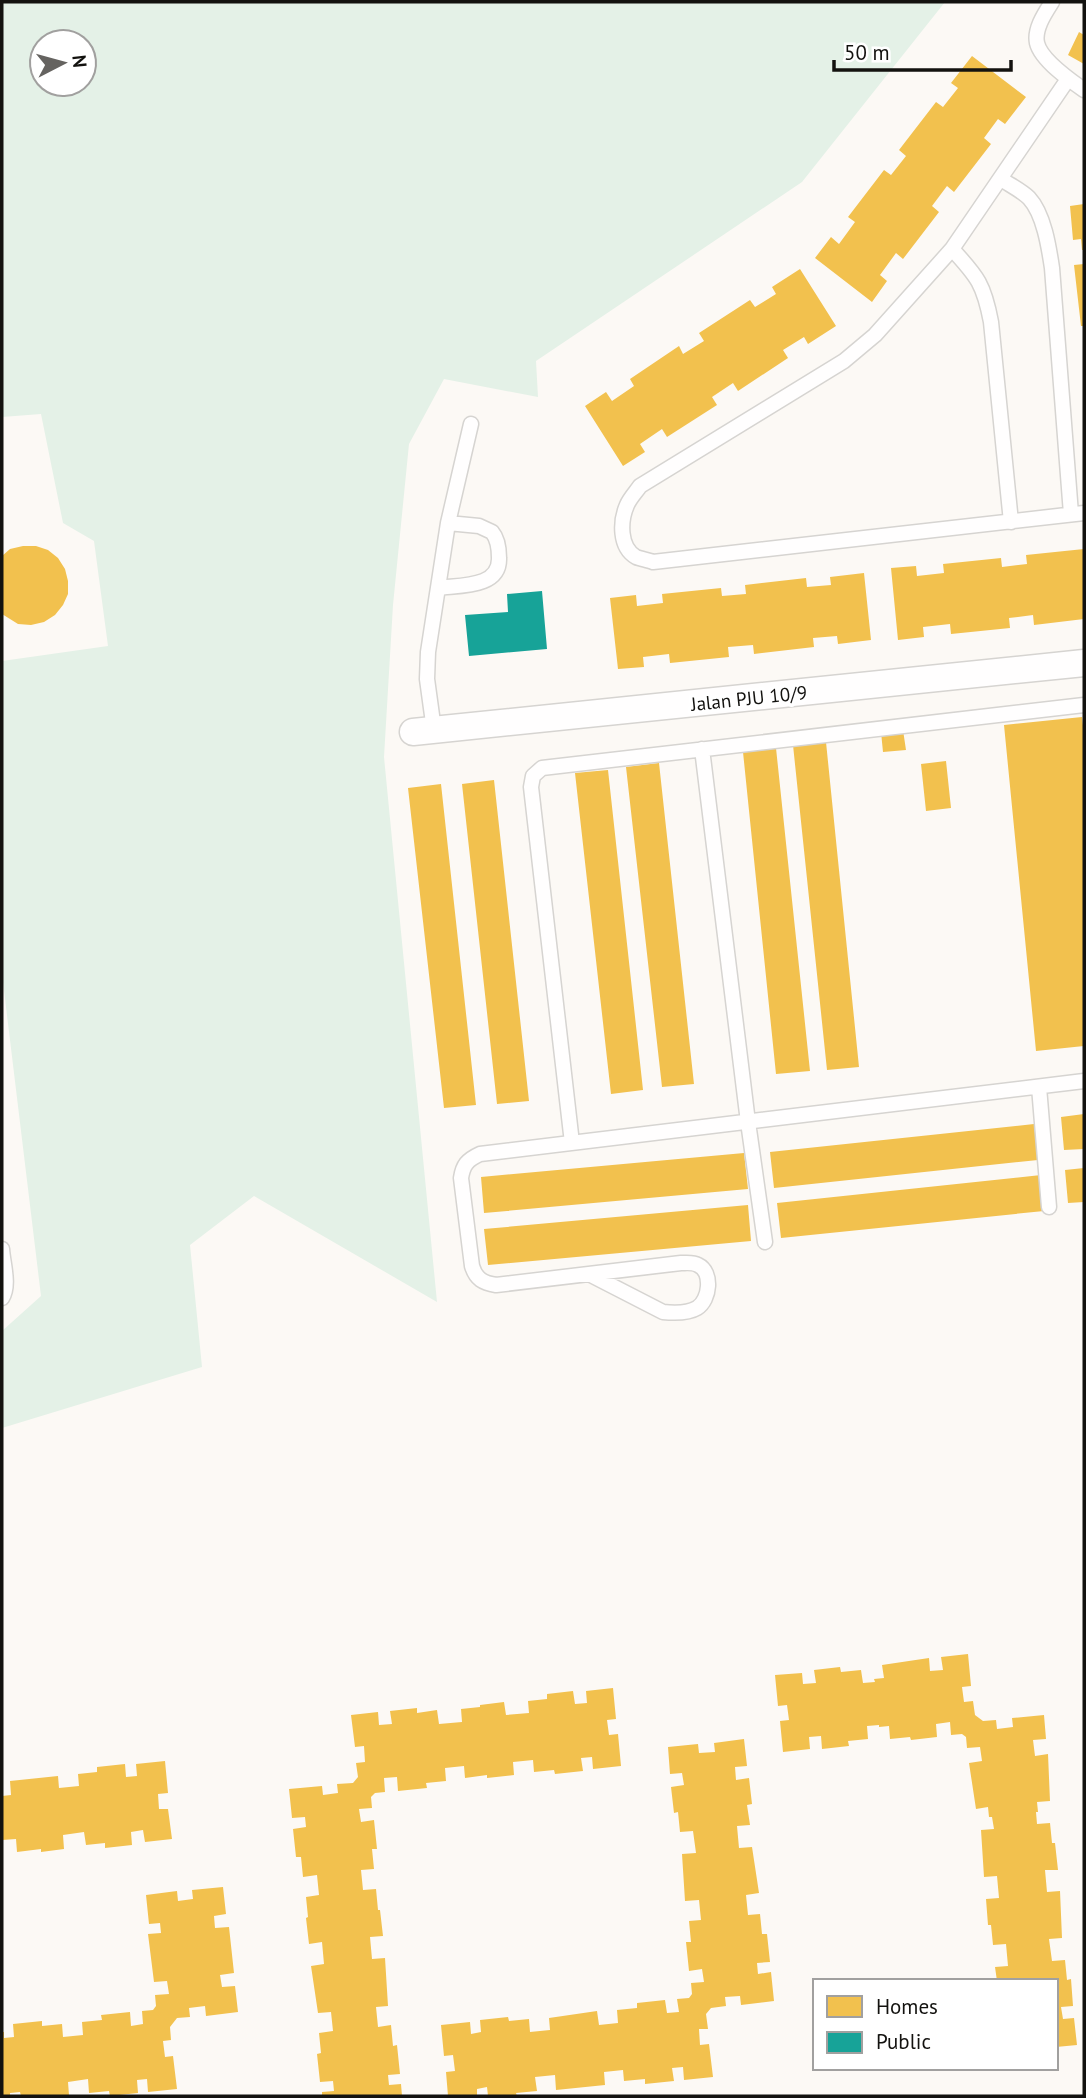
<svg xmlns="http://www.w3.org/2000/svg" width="1086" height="2098" viewBox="0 0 1086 2098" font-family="'PT Sans',sans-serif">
<rect width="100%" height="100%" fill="#fcf9f5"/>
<!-- green -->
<path fill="#e4f1e7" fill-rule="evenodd" d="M2,2H945L802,182L536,361L538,397L444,379L409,444L393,605L384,757L437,1302L254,1196L190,1245L202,1367L2,1428V1331L41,1296L2,974V661L108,646L94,541L63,523L41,414L2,417ZM42,42H84V84H42Z"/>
<!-- homes -->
<path fill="#f2c14e" d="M1079,32L1084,35V64L1068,55Z
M972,56L1026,97L1005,124L998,119L984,138L991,144L954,192L947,186L932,206L939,212L903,259L896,253L880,275L887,281L872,302L815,258L831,237L839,244L855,222L848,217L884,170L891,175L906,156L899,150L936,102L943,107L958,88L951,83Z
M1084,204V250H1082L1081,239L1073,240L1070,206Z
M1084,264V326H1081L1074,265Z
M800,269L836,326L808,344L804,337L783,350L788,358L738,391L733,383L712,397L717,405L667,437L662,429L640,444L645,452L623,466L585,406L606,392L612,401L634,386L630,379L679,346L683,354L704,341L699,333L750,300L755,307L776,294L772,287Z
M23,546H36L48,550L58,558L65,569L68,581V594L63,605L55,615L44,622L31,625L18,624L2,614V556L10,549Z
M1084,549V619L1034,625L1033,615L1009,618L1010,628L951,634L950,624L923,627L924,637L898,640L891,568L916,566L917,576L944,573L943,564L1001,558L1002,567L1027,564L1026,555Z
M864,573L871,640L838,644L837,636L813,638L814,647L754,654L753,645L728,647L729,657L670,663L669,654L643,657L644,667L618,669L610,598L636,595L637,606L663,603L662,594L721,588L722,596L746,594L745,585L806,578L807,587L831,585L830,577Z
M1082,717L1084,734V1046L1036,1051L1004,725Z
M903,730L906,750L883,752L881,732Z
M826,742L859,1067L827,1070L793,745Z
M776,748L810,1071L776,1074L743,752Z
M946,761L951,808L926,811L921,764Z
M659,763L694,1084L662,1087L626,767Z
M608,770L643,1090L611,1094L575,773Z
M494,780L529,1101L497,1104L462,784Z
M441,784L476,1105L444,1108L408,788Z
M1084,1114V1149L1064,1150L1061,1117Z
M1034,1124L1038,1160L774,1188L770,1152Z
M744,1153L748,1189L484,1213L481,1177Z
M1084,1168V1202L1068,1203L1065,1170Z
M1041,1175L1044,1211L781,1238L777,1203Z
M748,1205L751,1241L488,1265L484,1229Z
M968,1654L971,1686L962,1687L964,1702L973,1701L975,1715L983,1721L996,1720L997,1729L1013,1727L1012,1718L1044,1715L1046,1739L1033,1740L1035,1756L1048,1754L1050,1801L1037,1802L1038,1812H1036L1037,1824L1050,1823L1052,1843H1055L1058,1870H1045L1047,1892L1060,1891L1062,1938L1049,1939L1052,1961L1065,1960L1067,1980L1071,1979L1073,2006L1061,2007L1063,2019L1074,2018L1077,2045L1056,2047V1981H997L995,1967L1008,1966L1006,1944L993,1945L991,1925H988L986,1899L999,1898L997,1876L984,1877L981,1830L994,1829L992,1817H989L988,1807L976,1809L969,1763L982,1761L980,1747L967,1748L966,1737L962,1734L951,1735L950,1722L936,1724L937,1737L911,1740L910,1737L890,1739L889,1726L879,1727V1725L867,1726L868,1739L848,1741L849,1746L822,1749L821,1736L809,1737L810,1749L783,1752L780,1721L789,1720L787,1705L778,1706L775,1675L802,1673L803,1684L816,1683L814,1670L840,1667L841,1672L861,1670L863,1683L875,1682L874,1679L884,1678L882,1665L929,1658L930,1671L943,1670L941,1657Z
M613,1688L616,1719L607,1720L609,1735L618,1734L621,1766L593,1769L592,1757L581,1758L583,1771L555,1774L554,1770L534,1772L533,1760L513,1762L514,1775L487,1778V1775L465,1778L464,1766L445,1768L446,1781L426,1783L427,1788L398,1791L397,1777L384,1778L385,1792L375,1793L371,1797L372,1808L359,1809L361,1822L374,1820L377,1849H372L374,1869L361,1870L363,1890L376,1889L378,1910H380L383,1936L370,1937L372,1959L385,1958L388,2006L376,2007L378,2027L391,2025L393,2046L397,2045L400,2074L388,2075L389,2085L401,2084L402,2096H322V2092L334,2091L333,2081L320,2082L317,2054L321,2053L319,2033L333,2031L331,2012L318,2013L311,1966L324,1964L322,1942L309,1944L306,1918L308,1917L306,1897L319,1895L317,1875L303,1877L301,1857H296L293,1829L306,1827L305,1817L292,1818L289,1789L322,1786L323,1795L338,1793L337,1784L353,1783L358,1777L356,1763L365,1762L364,1746L355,1747L351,1715L378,1712L379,1725L392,1724L390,1711L417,1708V1713L437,1710L439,1724L462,1722L461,1709L480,1707V1705L504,1702L506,1715L529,1713L528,1701L547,1699V1694L573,1691L575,1704L587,1703L586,1691Z
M744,1739L747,1766L735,1767L736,1780L749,1778L752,1804L747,1805L750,1825L737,1826L739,1848L752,1847L759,1893L746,1895L748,1915L760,1914L762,1934H767L770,1962L757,1963L758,1974L771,1972L774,2001L741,2005L740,1996L725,1997L726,2006L711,2008L706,2014L708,2029H699L700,2045L709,2044L713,2077L684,2080L683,2067L672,2068L674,2081L645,2084V2079L624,2081L623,2070L604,2072L605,2085L556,2090L555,2075L535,2077L537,2091L516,2093L517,2096H488L487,2087L477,2089V2096H448L446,2072L455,2071L453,2055L444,2056L441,2025L470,2022L471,2034L481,2032L480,2020L508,2017L509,2021L529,2019L530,2032L550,2030L549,2018L597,2011L599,2025L618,2023L617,2010L637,2008V2003L665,2000L667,2013L679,2012L677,1999L689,1998L692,1994L691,1983L704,1982L702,1969L689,1971L686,1942H691L689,1921L701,1920L699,1900L685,1901L682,1854L696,1853L693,1831L680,1832L678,1812L674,1813L671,1787L684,1785L682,1773L670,1774L668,1747L698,1744L699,1753L715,1752L714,1743Z
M165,1761L168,1793L158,1794L159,1809H168L172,1839L145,1842L143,1830L131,1832L132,1845L105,1848V1843L86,1845L84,1832L63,1835L64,1849L41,1852V1849L17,1852L16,1839L2,1840V1796L11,1795L10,1781L58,1776L59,1788L79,1786L78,1774L97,1772V1767L125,1764L126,1777L137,1776L136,1764Z
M223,1887L226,1914L214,1916L215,1928L229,1927L234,1973L220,1975L222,1987L235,1986L238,2012L206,2016L205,2006L189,2008L190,2017L177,2018L170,2027L171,2040L163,2041L165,2057L173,2056L177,2089L148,2092L147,2079L137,2080L138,2093L110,2096L109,2091L89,2093L88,2079L68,2082L69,2095L21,2096L20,2092L10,2093V2096H2V2032H4V2038L14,2037L13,2024L42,2021V2026L62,2024L63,2037L83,2035L82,2022L102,2020L101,2015L130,2012L131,2026L143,2024L142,2011L153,2010L156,2006L155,1995L169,1994L167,1981L154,1982L148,1934L161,1933L160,1923L149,1924L146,1895L177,1891L178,1901L193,1899L192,1890Z"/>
<!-- public -->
<path fill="#17a398" d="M542,591L547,649L469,656L465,615L508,612L507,594Z"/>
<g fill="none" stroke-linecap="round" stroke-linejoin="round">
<defs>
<path id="service" d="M1052,2C1045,13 1034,29 1037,43C1041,60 1071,81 1084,90
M1068,79L952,249L875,335L844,361L640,486C636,492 630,498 627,505C620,521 619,547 636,557C641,559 648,560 653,562L1084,513
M1001,179C1010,185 1022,191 1029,198C1044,214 1049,248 1052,268L1071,514
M952,249C978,277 984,285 991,322L1011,522
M438,588C460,585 500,588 499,558C499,548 498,539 492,532L479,526L448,523
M434,730L427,679L428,652L448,523L471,424
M702,749L748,1122L765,1242
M1039,1087L1049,1207
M572,1143L531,787L533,776L542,768L1084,705
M2,1249C3,1264 10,1285 2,1298
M589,1274L663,1312C673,1313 687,1314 697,1308C710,1300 713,1272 698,1265C693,1262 687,1263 681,1263L496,1285C483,1283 476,1279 472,1266L461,1178C463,1165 467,1160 480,1154L1084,1081"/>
<path id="minor" d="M413,732L1084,663"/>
</defs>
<!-- service casing -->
<use href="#service" stroke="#d6d4d1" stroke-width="17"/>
<!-- minor casing -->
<use href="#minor" stroke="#d6d4d1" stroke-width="29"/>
<!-- service -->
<use href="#service" stroke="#fffefe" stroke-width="14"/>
<!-- minor -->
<use href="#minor" stroke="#fffefe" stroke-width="26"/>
</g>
<g text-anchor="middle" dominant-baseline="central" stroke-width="7" stroke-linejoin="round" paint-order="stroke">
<!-- street labels -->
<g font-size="19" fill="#13120f" stroke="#fff">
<text transform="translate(749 698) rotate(-6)">Jalan PJU 10/9</text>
</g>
</g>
<!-- border -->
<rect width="1086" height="2098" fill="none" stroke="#13120f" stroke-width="7"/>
<!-- legend -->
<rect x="813" y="1979" width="245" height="91" fill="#ffffff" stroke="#a1a09f" stroke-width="2"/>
<rect x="827" y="1996" width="35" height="21" fill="#f2c14e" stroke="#a1a09f" stroke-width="2"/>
<text x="876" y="2014" font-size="21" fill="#13120f">Homes</text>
<rect x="827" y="2032" width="35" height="21" fill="#17a398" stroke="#a1a09f" stroke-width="2"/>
<text x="876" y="2049" font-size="21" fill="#13120f">Public</text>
<!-- north arrow -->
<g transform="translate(63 63) rotate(84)"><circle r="33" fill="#ffffff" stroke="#a1a09f" stroke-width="2"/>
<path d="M0-5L12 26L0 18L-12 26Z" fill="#656360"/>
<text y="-10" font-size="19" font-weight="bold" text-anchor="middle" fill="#13120f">N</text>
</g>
<!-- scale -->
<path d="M834 60v10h177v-10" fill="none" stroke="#13120f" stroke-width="3.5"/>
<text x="844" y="60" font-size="21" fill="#13120f" stroke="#ffffff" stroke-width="5" paint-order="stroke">50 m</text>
</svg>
